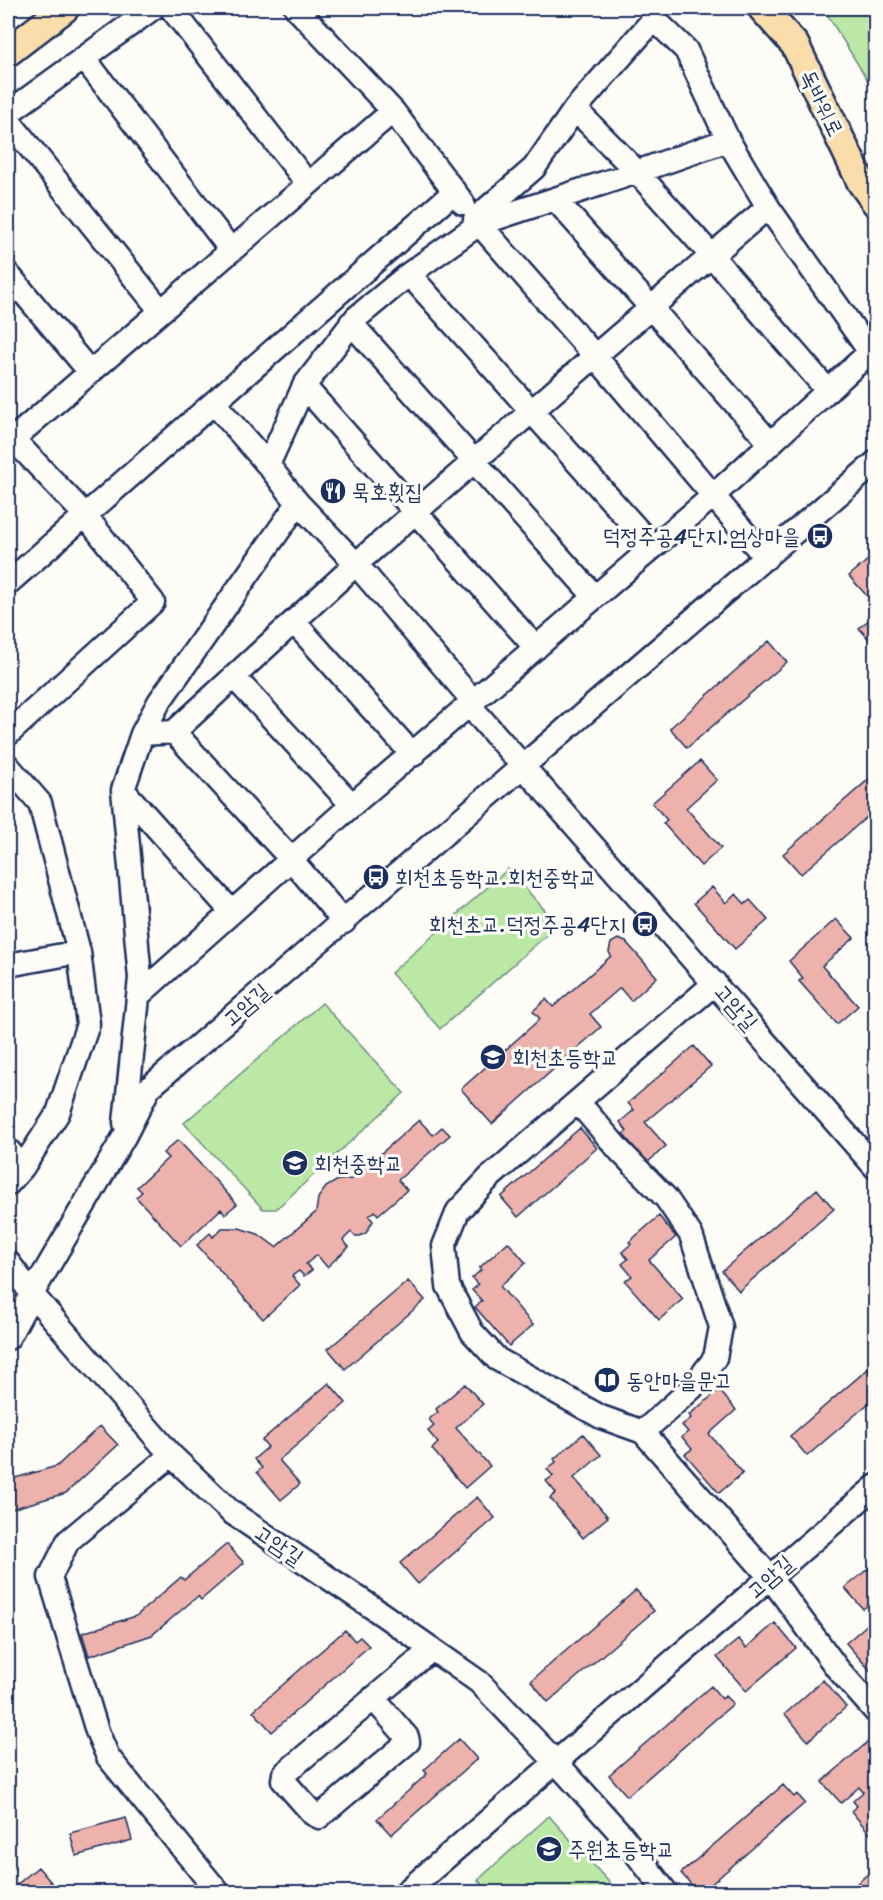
<svg xmlns="http://www.w3.org/2000/svg" width="883" height="1900" viewBox="0 0 883 1900" font-family="Sriracha,'Poor Story',sans-serif">
<rect width="100%" height="100%" fill="#fdfcf7"/>
<filter id="ink" filterUnits="userSpaceOnUse"><feTurbulence type="fractalNoise" baseFrequency=".0167" numOctaves="2"/><feDisplacementMap in="SourceGraphic" scale="12" xChannelSelector="R" yChannelSelector="G"/><feConvolveMatrix kernelMatrix="1 2 1 2 8 2 1 2 1" color-interpolation-filters="sRGB"/></filter>
<g filter="url(#ink)">
<!-- green -->
<path fill="#bce8a6" stroke="#6c8c82" stroke-width="1.5" d="M823,8H875V92Z
M508,869L558,925L440,1029L391,973Z
M322,1003L404,1093L276,1209H263L184,1123Z
M549,1816L618,1892H489L478,1880Z"/>
<!-- building -->
<path fill="#eeb2ac" stroke="#1b2f5e" stroke-width="1.5" d="M876,553V589L867,596L849,576Z
M876,614V647L859,628Z
M769,641L787,662L687,748L670,728Z
M700,761L717,780L686,808L721,848L701,866L663,823L667,820L652,803Z
M876,773V809L801,874L783,854Z
M712,887L726,903L736,894L745,904L750,900L768,920L735,949L694,903Z
M836,919L854,938L822,966L858,1006L837,1024L799,981L803,978L789,961Z
M618,939L626,942L657,977L631,1001L620,988L590,1014L601,1027L492,1124L461,1089L540,1019L533,1011L546,999L553,1007L611,956L609,952L611,943Z
M694,1046L711,1066L645,1122L666,1146L647,1163L623,1134L627,1131L620,1122L634,1110L628,1103Z
M419,1120L433,1135L442,1127L450,1135L398,1180L407,1190L378,1215L375,1211L369,1216L373,1221L366,1233L360,1236H355L351,1232L343,1240L349,1247L327,1267L317,1255L306,1264L312,1270L304,1276L299,1271L292,1276L300,1285L263,1319L197,1245L210,1233L213,1237L222,1228H239L258,1234L276,1247L316,1212L318,1198L326,1187L338,1180L352,1179Z
M580,1128L597,1148L518,1217L501,1197Z
M178,1140L237,1204L225,1214L221,1209L181,1246L136,1197L142,1192L137,1187L168,1158L163,1153Z
M817,1189L834,1209L739,1291L722,1271Z
M659,1216L676,1237L649,1260L683,1299L659,1320L625,1281L632,1276L622,1264L628,1259L622,1252L631,1244L629,1242Z
M508,1242L526,1263L500,1286L533,1325L509,1346L475,1307L482,1301L472,1290L478,1285L472,1278L481,1270L479,1268Z
M408,1281L425,1300L345,1369L328,1349Z
M876,1362V1397L807,1456L790,1436Z
M329,1383L346,1403L279,1460L300,1484L281,1500L257,1472L262,1468L254,1459L268,1447L262,1440Z
M465,1384L483,1404L456,1428L490,1466L465,1488L432,1449L438,1443L428,1431L434,1426L429,1419L438,1412L436,1409Z
M719,1390L736,1410L709,1434L743,1473L719,1493L685,1454L692,1449L682,1437L688,1432L682,1425L691,1418L689,1415Z
M100,1426L118,1445L66,1493L8,1510V1480L57,1466Z
M583,1434L601,1455L574,1478L608,1517L583,1538L550,1498L556,1493L546,1481L553,1476L547,1469L556,1462L554,1459Z
M477,1497L495,1518L418,1584L400,1563Z
M227,1544L244,1563L201,1600L198,1596L152,1635L89,1656L82,1633L136,1616L181,1577L184,1580Z
M876,1562V1598L863,1609L845,1588Z
M636,1590L654,1611L548,1702L531,1681Z
M775,1623L796,1648L746,1691L717,1657L739,1639L746,1648Z
M869,1623L876,1631V1677L846,1643Z
M345,1630L355,1641L360,1637L369,1646L272,1732L253,1711Z
M823,1680L846,1707L808,1741L785,1714Z
M711,1686L722,1699L725,1696L733,1704L627,1796L609,1775Z
M459,1739L477,1759L391,1835L377,1819L427,1774L424,1770Z
M870,1740L876,1747V1772L868,1779L876,1788V1794L872,1797L876,1801V1831L871,1835L851,1811L857,1806L853,1801L863,1792L859,1787L841,1803L822,1782Z
M783,1785L794,1797L797,1794L805,1803L702,1892H698L681,1873Z
M126,1818L132,1840L76,1856L70,1833Z
M38,1867L55,1887L49,1892H8Z
M876,1867V1892H847Z"/>
<g fill="none" stroke-linecap="round" stroke-linejoin="round">
<defs>
<path id="minor" d="M171,8L308,184
M296,8L393,111L463,203
M84,58L231,250
M8,113L153,8
M8,120L161,311
M556,200L771,444
M8,274L90,372
M409,274L653,547
M351,323L595,597
M304,386L536,648
M214,403L268,465
M876,462L149,1088L124,1137L32,1294L171,1455L231,1512L376,1610L479,1682L556,1762L876,1486
M766,558L595,356L768,207
M8,583L454,192
M294,622L413,755
M234,677L352,805
M474,702L356,564L595,356L475,219L534,168L575,109
M470,706L876,1168
M174,732L291,859L344,922
M8,734L153,602L85,515L13,439L393,111
M142,734L159,702L298,503L268,465L304,386L356,318L409,274L479,224L637,172L712,256L828,391
M8,766L40,803L79,952L88,1024L58,1113L23,1167L8,1184
M123,790L231,911
M8,965L79,952
M715,983L489,1178L458,1211L444,1246L448,1286L472,1332L497,1359L601,1417L643,1432L770,1577L837,1668L876,1712
M139,995L352,805L713,496L870,352L768,207L728,140L637,172L575,109L654,19L686,50L728,140
M578,1102L620,1151L666,1198L691,1235L721,1327L715,1358L692,1388L643,1432
M125,1123L140,978L123,790L142,734L174,732L356,564L298,503
M8,1150L23,1167
M8,1262L32,1294L8,1338
M171,1455L68,1541L50,1577L97,1731L108,1757L218,1892
M373,1698L407,1737L408,1742L319,1817L313,1814L283,1780L284,1774L432,1649
M406,1892L556,1762L620,1833L666,1892"/>
<path id="major" d="M762,8L795,45L861,182L876,203
M8,52L65,8"/>
</defs>
<!-- minor casing -->
<use href="#minor" stroke="#1b2f5e" stroke-width="27"/>
<!-- major casing -->
<use href="#major" stroke="#1b2f5e" stroke-width="32"/>
<!-- minor -->
<use href="#minor" stroke="#fdfcf7" stroke-width="22"/>
<!-- major -->
<use href="#major" stroke="#fbddab" stroke-width="27"/>
</g>
</g>
<!-- icons -->
<defs>
<symbol id="restaurant-disc" viewBox="-11 -11 22 22"><circle r="9.5" fill="#1b2f5e" stroke="#fdfcf7"/><path d="M-5-6h1v4h1v-4h1v4h1v-4h1v5L-1.5 .5V6h-2V.5L-5-1ZM5-6V6H3V1.5H1.5Q1.5-4 5-6Z" fill="#fff"/></symbol>
<symbol id="bus-disc" viewBox="-11 -11 22 22"><circle r="9.5" fill="#1b2f5e" stroke="#fdfcf7"/><path d="M-5-6H5V4H4V6H2V4H-2V6H-4V4H-5ZM-3.5-4V0h7V-4ZM-3.5 1.2v1.5H-2V1.2ZM2 1.2v1.5H3.5V1.2Z" fill="#fff"/></symbol>
<symbol id="school-disc" viewBox="-11 -11 22 22"><circle r="9.5" fill="#1b2f5e" stroke="#fdfcf7"/><path d="M0-5L7-2L0 1L-7-2ZM-4 1L0 2.5L4 1V4Q0 6-4 4Z" fill="#fff"/></symbol>
<symbol id="library-disc" viewBox="-11 -11 22 22"><circle r="9.5" fill="#1b2f5e" stroke="#fdfcf7"/><path d="M-6-4Q-3-5.5-.7-3.5V5Q-3 3-6 4ZM6-4Q3-5.5 .7-3.5V5Q3 3 6 4Z" fill="#fff"/></symbol>
</defs>
<g fill-rule="evenodd">
<use href="#restaurant-disc" x="318" y="476" width="30" height="30"/>
<use href="#bus-disc" x="805" y="521" width="30" height="30"/>
<use href="#bus-disc" x="361" y="862" width="30" height="30"/>
<use href="#bus-disc" x="630" y="909" width="30" height="30"/>
<use href="#school-disc" x="478" y="1042" width="30" height="30"/>
<use href="#school-disc" x="280" y="1148" width="30" height="30"/>
<use href="#library-disc" x="592" y="1365" width="30" height="30"/>
<use href="#school-disc" x="534" y="1834" width="30" height="30"/>
</g>
<g text-anchor="middle" dominant-baseline="central" stroke-width="6" stroke-linejoin="round" paint-order="stroke">
<!-- street labels -->
<g font-size="22" fill="#1b2f5e" stroke="#fdfcf7">
<text transform="translate(822 103) rotate(64)">독바위로</text>
<text transform="translate(246 1005) rotate(-41)">고암길</text>
<text transform="translate(736 1007) rotate(49)">고암길</text>
<text transform="translate(279 1545) rotate(34)">고암길</text>
<text transform="translate(770 1577) rotate(-41)">고암길</text>
</g>
<!-- poi labels -->
<g font-size="22" fill="#1b2f5e" stroke="#fdfcf7" text-anchor="start">
<text x="352" y="491">묵호횟집</text>
<text x="800" y="536" text-anchor="end">덕정주공4단지.엄상마을</text>
<text x="395" y="877">회천초등학교.회천중학교</text>
<text x="626" y="924" text-anchor="end">회천초교.덕정주공4단지</text>
<text x="512" y="1057">회천초등학교</text>
<text x="314" y="1163">회천중학교</text>
<text x="626" y="1380">동안마을문고</text>
<text x="568" y="1849">주원초등학교</text>
</g>
</g>
<!-- margin -->
<rect width="883" height="1900" fill="none" stroke="#fdfcf7" stroke-width="30"/>
<rect x="15" y="15" width="853" height="1870" fill="none" stroke="#1b2f5e" stroke-width="2" filter="url(#ink)"/>
</svg>
